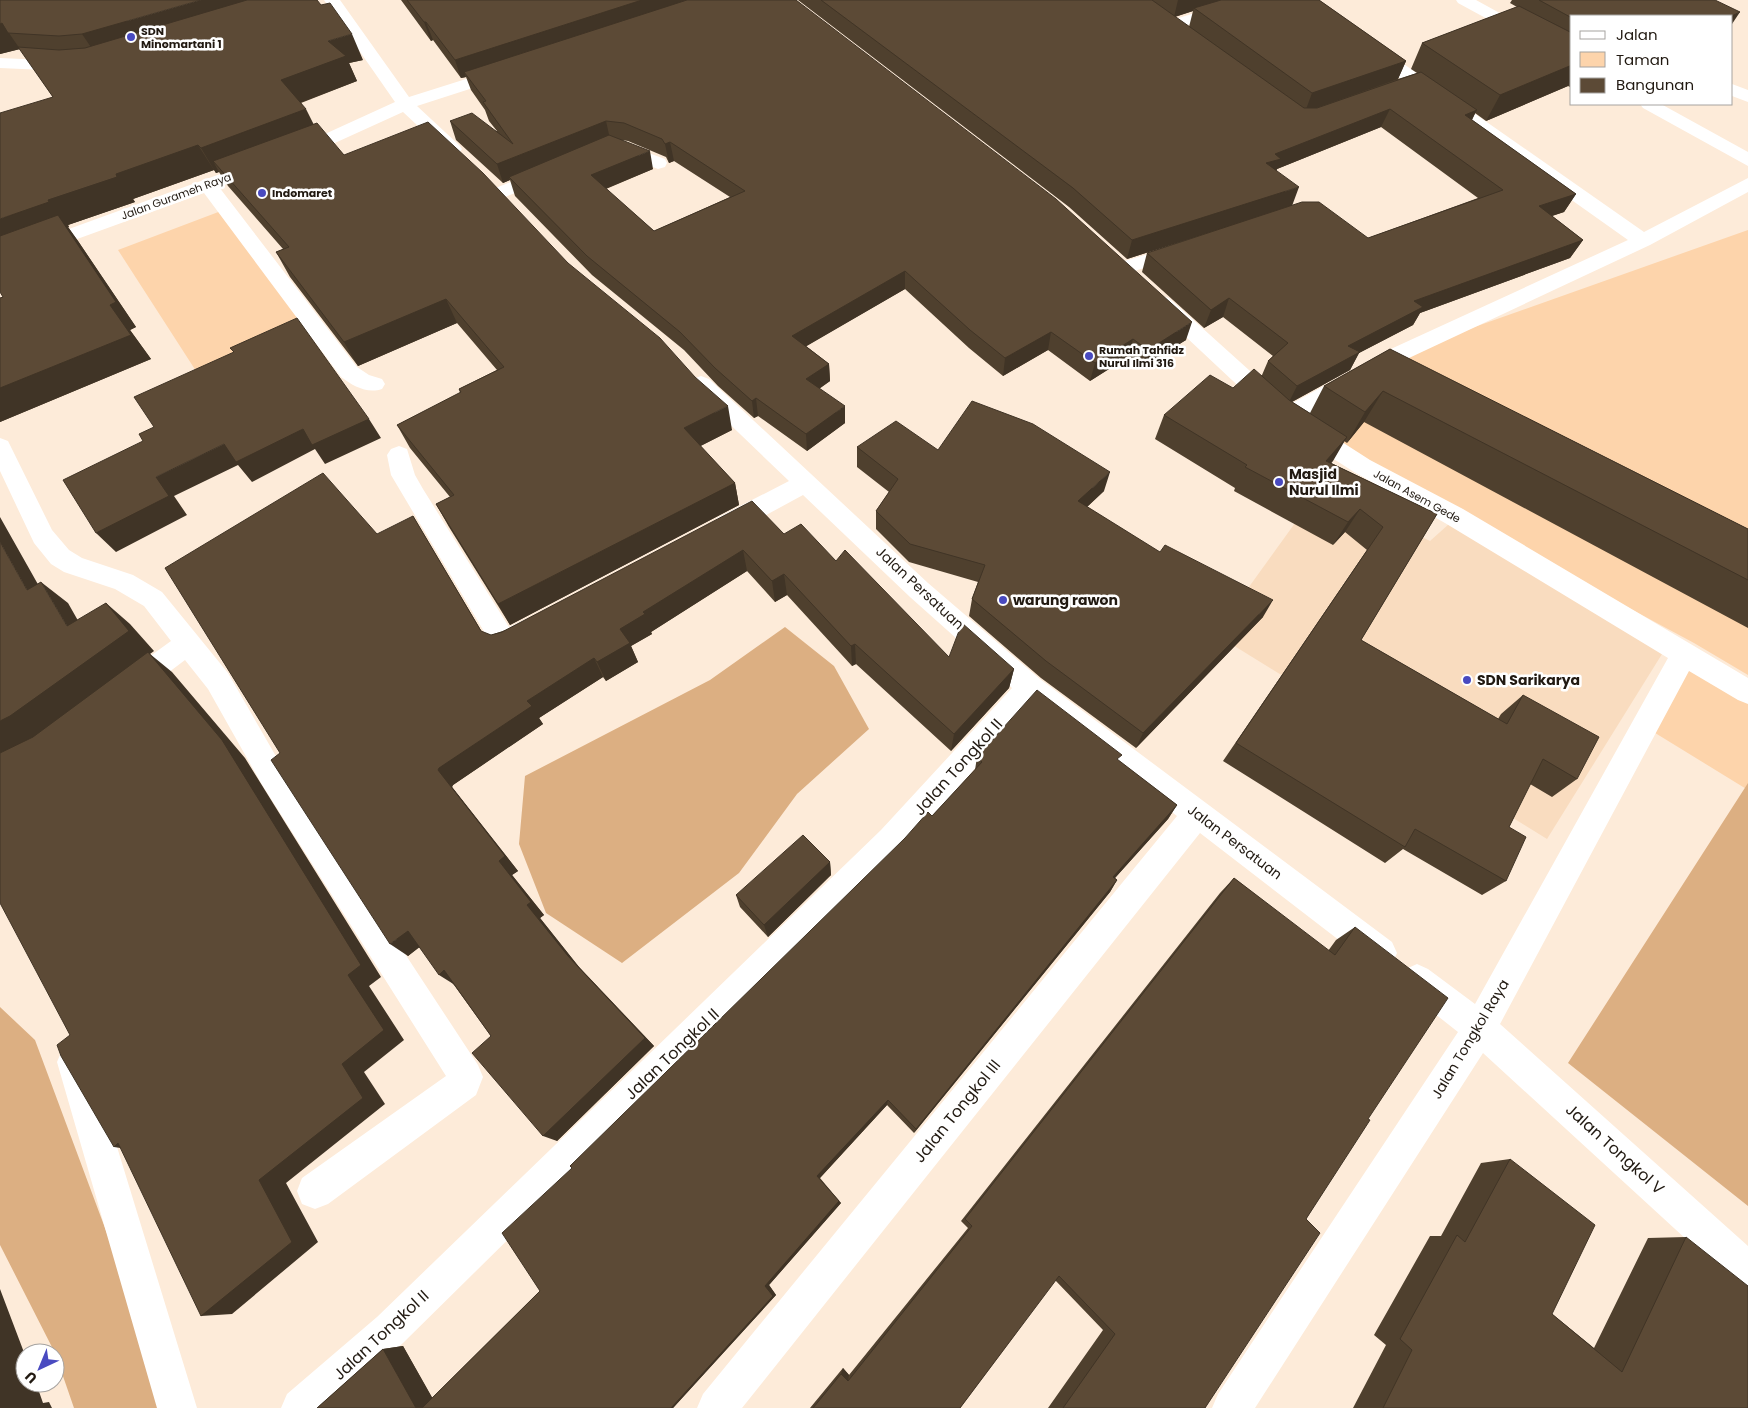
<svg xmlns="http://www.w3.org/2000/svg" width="1748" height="1408" viewBox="0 0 1748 1408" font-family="Poppins,sans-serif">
<rect width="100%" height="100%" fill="#fdebd9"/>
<!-- built -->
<path fill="#f9dcbf" d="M1321,487L1430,541L1449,524L1667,646L1547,839L1215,634Z"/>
<!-- green -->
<path fill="#fdd4ab" d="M221,211L305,323L196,371L118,250Z
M1748,230V675L1694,643L1322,443L1401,353Z
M1687,666L1748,701V790L1634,720Z"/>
<!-- forest -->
<path fill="#dcaf82" d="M785,627L834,666L869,729L797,794L739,873L622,963L546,913L519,844L525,776L710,680Z
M1748,783V1206L1568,1063Z
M0,1007L35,1040L172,1408H74L55,1353L0,1245Z"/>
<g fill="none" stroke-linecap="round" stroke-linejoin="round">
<!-- minor -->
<path fill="#fff" fill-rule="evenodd" d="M324,0H340L409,97L504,67L510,68L513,72L510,76L417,106L459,145L462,149L459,153H447L403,112L315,152L219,187L357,367L369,375L382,379L385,384L382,389C367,394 353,386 341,377L204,193L0,267V254L303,144L395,102Z
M1236,0H1260L1258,3L1178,28H1166L1164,25L1166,22Z
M1456,0H1476L1572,53V65L1458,3Z
M1372,45L1378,46L1644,232L1748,178V192L1650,245L1409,358L1294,423L1286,425L1278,423L1275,417L1278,411L1393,348L1628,240L1366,54L1364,50L1366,46Z
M0,58L66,61L72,62L74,66L72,70L66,71L0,68Z
M1732,84L1748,90V102L1732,96Z
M1640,104H1661L1748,152V166L1643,108Z
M616,141L665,159L667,163L665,167L658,169L610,150L607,146L610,142Z
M546,168L553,170L555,174L553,178L500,199L493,197L490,193L493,189Z
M1181,244L1188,246L1191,250L1188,254L1125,274L1118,273L1115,268L1118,263Z
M1162,296L1169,298L1280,398L1283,404L1280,410L1272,412L1264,410L1155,308L1152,303L1155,298Z
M701,376L709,379L928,583L1040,679L1392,942L1397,953L1392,964L1381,969L1370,964L1200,833L742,1408H697L703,1394L1177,816L1032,704L903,850L403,1343L330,1408H281L287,1394L377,1317L881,830L1012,688L910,597L803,495L735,532L726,534L717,532L714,525L717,518L789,481L693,389L690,384L693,379Z
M1306,422L1314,424L1370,460L1463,509L1748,678V704L1738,700L1689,671L1500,1024L1748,1246V1289L1735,1284L1483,1053L1255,1408H1212L1218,1394L1458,1032L1406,991L1401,980L1406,969L1417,964L1428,969L1475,1004L1668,658L1445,523L1354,472L1298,436L1295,430L1298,424Z
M0,438L8,441L52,530L69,550L82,558L133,575L162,592L228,673L281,765L478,1065L483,1077L476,1095L328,1204L315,1209L302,1204L297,1191L302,1178L446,1076L261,783L208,689L185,660L140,694L130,698L120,694L116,686L120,678L171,641L144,606L115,589L64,572L51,564L34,543L0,471Z
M399,446L407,449L415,475L423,489L509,627L528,618L537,621L541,629L537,637L504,653L495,650L391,475L387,455L391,449Z
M74,1045L86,1050L91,1062L197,1408H157L57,1062L62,1050Z"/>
</g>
<!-- wall -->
<path fill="#4f402e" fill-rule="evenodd" d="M0,0L363,60L349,63L357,81L301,103L313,124L344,155L568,263L732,430L700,446L735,483L739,505L510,625L449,527L436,504L450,497L410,448L397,425L460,393L459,389L497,370L457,323L358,366L290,277L276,252L283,249L228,186L219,172L216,173L214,170L133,199L135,202L68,225L69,227H68L78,241L136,327L130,330L151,359L0,422V298L3,297L53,97L20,49L0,54Z
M401,0H796L1186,340L1142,367L1128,357L1090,381L1048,350L1003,376L969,348L905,289L806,346L829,364L830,381L819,389L845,423L807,451L758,416L754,418L718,386L684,350L592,275L515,196L510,180L503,183L456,140L450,121L497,131L489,121L485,110L471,90L466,77L461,78L433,40L431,41ZM622,140L628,141L666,157L669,163L674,161L730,197L654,231L606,189L653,169Z
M798,0H1319L1406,61L1398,79L1417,73L1411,69L1422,43L1517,7L1510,3L1512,0H1715L1572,16V88L1568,86L1486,121L1475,113L1472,120L1576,194L1564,212L1552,216L1583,240L1570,258L1420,313L1413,325L1359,353L1350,370L1292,402L1310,413L1324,386L1390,349L1748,529V628L1364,422L1347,443L1344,441L1331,463L1437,514L1361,640L1498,719L1501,714L1523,695L1577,779L1552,797L1530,784L1509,827L1506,881L1482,895L1403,849L1385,863L1223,761L1367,550L1345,532L1333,545L1234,491L1235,488L1155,439L1164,415L1233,388L1262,375L1268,361L1273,356L1223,317L1204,328L1142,272L1147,253L1245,221L1127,259L1069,207ZM1193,11L1189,27L1175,17ZM1381,127L1478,198L1368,238L1292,206L1276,171L1277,169Z
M857,447L938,450L1104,491L1087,507L1263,617L1136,748L1041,678L969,616L972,599L978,582L909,562L876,529V511L889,492L857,467Z
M413,516L482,632L491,635L784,534L836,561L949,657L1014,669L1009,688L951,751L856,664L852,666L787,595L775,602L747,571L651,632L652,634L631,646L638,662L606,681L603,677L539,718L543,724L453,785L452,787L518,871L512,875L544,915L540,918L579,967L654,1046L557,1141L491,1036L454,985L419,947L408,956L280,753Z
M977,757L1119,761L1177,805L1168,819L1115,878L1117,880L1110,892L914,1133L887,1105L820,1178L841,1203L769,1285L776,1295L673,1408H317L383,1349L403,1346L432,1398L540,1291L572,1168L932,816L975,770Z
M830,862L831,875L768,937L740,907L736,895Z
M1234,878L1328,951L1336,940L1355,927L1368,1119L1306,1219L1205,1408H1048L1103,1330L1055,1280L960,1408H810L843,1368L849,1375L968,1228L961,1221L1220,893Z
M1510,1159L1552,1314L1594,1348L1648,1238L1686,1237L1748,1408H1353L1386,1345L1374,1335L1430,1236H1441L1481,1163Z"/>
<!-- shaded-wall -->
<path fill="#403426" d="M201,0H300L99,59L82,34Z
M642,0H702L464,72L466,77L461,78L455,60Z
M1178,0H1230L1194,8L1193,11L1174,17Z
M1740,12L1732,24V16H1731Z
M424,22H426L433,40L431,41Z
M2,23L20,49L0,54V24Z
M352,34L363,60L349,63L357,81L294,105L281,80L328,41Z
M1406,61L1398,79L1305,112L1312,93Z
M1572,65V80L1568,86L1486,121L1500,95Z
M306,109L319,135L213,161L219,172L216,173L201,148Z
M1390,109L1381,127L1277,169L1274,177L1266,163L1275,154Z
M1477,110L1467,129L1465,115Z
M606,121L610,139L509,177L510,180L503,183L497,164Z
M670,142L674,161L669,163L665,144Z
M198,145L214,170L133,199L135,202L68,225L69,227H68L78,241L136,327L130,330L151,359L0,422V388L131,335L0,252V219L48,200L116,174Z
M650,151L653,169L595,193L591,175Z
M1299,187L1292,206L1127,259L1132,240Z
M1576,194L1564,212L1527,224L1539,206Z
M1583,240L1570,258L1420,313L1413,325L1359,353L1350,370L1288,404L1297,386L1348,346L1414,301Z
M905,271V289L793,354L792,336Z
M1229,298L1223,317L1204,328L1211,310Z
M446,299L457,323L358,366L344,342Z
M1192,322L1186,340L1142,367L1148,350Z
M1051,332L1048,350L1003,376L1005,358Z
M1133,339L1128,357L1090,381L1095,363Z
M829,364L830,381L807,397L806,379Z
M1383,391L1364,422L1347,443L1365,412Z
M756,398L758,416L754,418L752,401Z
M728,406L732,430L689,452L684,428Z
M845,406V423L807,451L806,434Z
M369,419L381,438L325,464L315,449L252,482L238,465L174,496L187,515L116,552L96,533L156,477L224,444L303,429Z
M1347,437L1333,461L1313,485L1326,461Z
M1110,472L1104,491L1073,520L1078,501Z
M735,483L739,505L510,625L498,604Z
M1360,509L1345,532L1333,545L1348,522Z
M0,517L53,611L27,590L0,542Z
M743,550L747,571L651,632L652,634L631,646L638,662L606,681L597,662L620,629L643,612Z
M784,574L787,595L775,602L772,581Z
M41,582L68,603L93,647L67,626Z
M1273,600L1263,617L1136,748L1143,733Z
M106,603L130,624L154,651L150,654L172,672L245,758L381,977L369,986L404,1040L364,1072L385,1104L286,1183L318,1242L232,1314L201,1316L259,1180L40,734L0,756V721Z
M855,644L856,664L852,666L851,646Z
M594,658L603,677L539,718L543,724L453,785L452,787L518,871L512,875L544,915L540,918L579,967L654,1046L557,1141L543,1136L568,956L527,905L438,770L439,768L527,701Z
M1014,669L1009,688L951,751L954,734Z
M1177,805L1168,819L1105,889L1113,877Z
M830,862L831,875L768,937L764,925Z
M1117,880L1110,892L914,1133L916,1129Z
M408,931L425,943L408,956L390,944Z
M444,970L455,985L439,975Z
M888,1100L887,1105L819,1179L817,1176Z
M118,1143L146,1152L114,1147Z
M839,1201L841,1203L769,1285L776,1295L673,1408H671L765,1286Z
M0,1289L25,1355V1383H36L43,1403L49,1402L52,1408H0Z
M403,1346L437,1406L430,1408H416L383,1349Z
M843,1368L849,1375L848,1381L841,1374Z"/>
<!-- building -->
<path fill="#5c4a36" stroke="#403426" d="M0,0H201L82,34L59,36L8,33L2,23L0,24Z
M247,0H317L321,5L330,3L352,34L328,41L346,56L281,80L306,109L201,148L198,145L116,174L117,177L48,200L49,202L0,219V113L53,97L18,47L59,50L85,48Z
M407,0H642L455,60L426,22H424Z
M687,0H796L1056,199L1192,322L1148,350L1133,339L1095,363L1051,332L1005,358L970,330L905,271L792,336L829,364L806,379L845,406L806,434L756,398L752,401L715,368L680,332L587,256L509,177L609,135L650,151L591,175L654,231L745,191L670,142L665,144L662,139L624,123L606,121L497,164L450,121L472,113L513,144L483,102L486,101L464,72Z
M821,0H1152L1304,108H1317L1421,72L1477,110L1465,115L1576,194L1539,206L1583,240L1414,301L1423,307L1348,346L1360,352L1297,386L1268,361L1288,343L1229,298L1211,310L1147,253L1302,202H1319L1368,238L1503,190L1390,109L1275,154L1281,159L1266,163L1299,187L1132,240L1073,188Z
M1221,0H1319L1406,61L1312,93L1194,8Z
M1539,0H1715L1740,12L1731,16H1572V18Z
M1519,6L1572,33V65L1500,95L1422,43Z
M428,122L483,173L568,263L660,338L695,377L728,406L684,428L735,483L498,604L436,504L454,495L397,425L461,392L459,389L504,367L446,299L344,342L276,252L289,247L213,161L317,123L344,155Z
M58,215L116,302L110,305L131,335L0,388V298L3,297L0,292V236Z
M297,318L369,419L312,445L303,429L236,462L224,444L156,477L169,496L96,533L63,480L143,441L139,434L154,427L134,397L234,352L230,348Z
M1390,349L1748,529V580L1383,391L1365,412L1324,386Z
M1254,369L1289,400L1347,437L1326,461L1437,514L1361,640L1507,724L1523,695L1599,737L1577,779L1543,759L1509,827L1526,837L1506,881L1415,829L1405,847L1236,743L1383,527L1360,509L1348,522L1245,467L1247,465L1164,415L1210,375L1233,388Z
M972,401L1033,424L1110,472L1078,501L1160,552L1165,545L1273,600L1143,733L1046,661L972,599L985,565L910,544L876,511L898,479L857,447L896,421L938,450Z
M323,473L377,534L413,516L481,631L491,635L502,632L752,501L784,534L801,524L836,561L845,550L949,657L962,623L1014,669L954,734L855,644L851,646L784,574L772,581L743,550L643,612L645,614L620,629L630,643L597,662L594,658L527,701L532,706L439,768L438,770L505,856L499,861L531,902L527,905L568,956L645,1038L543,1136L472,1053L491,1036L444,970L439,975L408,931L390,944L271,760L280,753L165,568Z
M0,542L27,590L41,582L67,626L106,603L129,631L10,716L0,721Z
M148,652L222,740L361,965L348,975L384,1030L342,1064L363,1098L259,1180L292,1242L201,1316L118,1143L114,1147L61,1056L57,1045L70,1035L0,903V753L33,737Z
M1037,690L1122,755L1117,759L1177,805L1113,877L1117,880L916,1129L888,1100L817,1176L839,1201L765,1286L773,1296L671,1408H422L540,1291L502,1233L572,1168L570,1166L905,838L928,812L932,816L982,762L977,757Z
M803,835L830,862L764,925L736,895Z
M1234,878L1335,955L1355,927L1448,998L1368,1119L1370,1120L1306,1219L1320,1233L1205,1408H1063L1115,1334L1059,1276L960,1408H813L841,1374L848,1381L972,1226L965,1219Z
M1510,1159L1595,1225L1552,1314L1622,1372L1686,1237L1748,1286V1408H1383L1412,1350L1400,1339L1457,1235L1465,1242Z
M383,1349L416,1408H317Z"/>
<!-- markers -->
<g fill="#494ac0" stroke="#fff" stroke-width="2">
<circle cx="131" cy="37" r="5"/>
<circle cx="262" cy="193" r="5"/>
<circle cx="1089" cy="356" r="5"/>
<circle cx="1279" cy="482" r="5"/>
<circle cx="1003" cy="600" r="5"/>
<circle cx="1467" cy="680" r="5"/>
</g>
<g text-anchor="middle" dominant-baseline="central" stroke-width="5" stroke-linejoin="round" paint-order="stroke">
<!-- far-poi labels -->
<g font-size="11" font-weight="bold" fill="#211911" stroke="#fff" text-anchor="start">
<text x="141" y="31">SDN<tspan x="141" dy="13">Minomartani 1</tspan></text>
<text x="272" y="193">Indomaret</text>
<text x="1099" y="350">Rumah Tahfidz<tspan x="1099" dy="13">Nurul Ilmi 316</tspan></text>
</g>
<!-- far-street labels -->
<g font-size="11" fill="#211911" stroke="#fff">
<text transform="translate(176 196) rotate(-20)">Jalan Gurameh Raya</text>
<text transform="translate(1417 496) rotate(29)">Jalan Asem Gede</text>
</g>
<!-- poi labels -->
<g font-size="14" font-weight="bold" fill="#211911" stroke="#fff" text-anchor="start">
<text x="1289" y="474">Masjid<tspan x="1289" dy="16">Nurul Ilmi</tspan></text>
<text x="1013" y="600">warung rawon</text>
<text x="1477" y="680">SDN Sarikarya</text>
</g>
<!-- street labels -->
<g font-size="14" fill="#211911" stroke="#fff">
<text transform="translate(920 588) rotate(43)">Jalan Persatuan</text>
<text transform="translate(1235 842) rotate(37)">Jalan Persatuan</text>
<text transform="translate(1470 1039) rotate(-59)">Jalan Tongkol Raya</text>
</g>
<!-- near-street labels -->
<g font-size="16" fill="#211911" stroke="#fff">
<text transform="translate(958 767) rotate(-48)">Jalan Tongkol II</text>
<text transform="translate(672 1054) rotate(-44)">Jalan Tongkol II</text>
<text transform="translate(957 1111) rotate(-51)">Jalan Tongkol III</text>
<text transform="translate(1615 1149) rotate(42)">Jalan Tongkol V</text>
<text transform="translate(381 1335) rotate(-43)">Jalan Tongkol II</text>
</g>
</g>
<!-- legend -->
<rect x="1570" y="15" width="162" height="90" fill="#ffffff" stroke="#a6a3a0"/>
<rect x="1580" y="31" width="25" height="8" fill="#ffffff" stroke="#a6a3a0"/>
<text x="1616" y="40" font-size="15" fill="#211911">Jalan</text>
<rect x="1580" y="52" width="25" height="15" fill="#fdd4ab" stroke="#a6a3a0"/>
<text x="1616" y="65" font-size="15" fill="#211911">Taman</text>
<rect x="1580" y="78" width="25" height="15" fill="#5c4a36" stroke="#a6a3a0"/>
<text x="1616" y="90" font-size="15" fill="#211911">Bangunan</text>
<!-- north arrow -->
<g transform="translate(40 1368) rotate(224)"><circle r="24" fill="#ffffff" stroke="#a6a3a0"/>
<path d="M0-4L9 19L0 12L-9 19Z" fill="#494ac0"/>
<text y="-8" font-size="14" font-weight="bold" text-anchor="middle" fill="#211911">U</text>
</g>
</svg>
